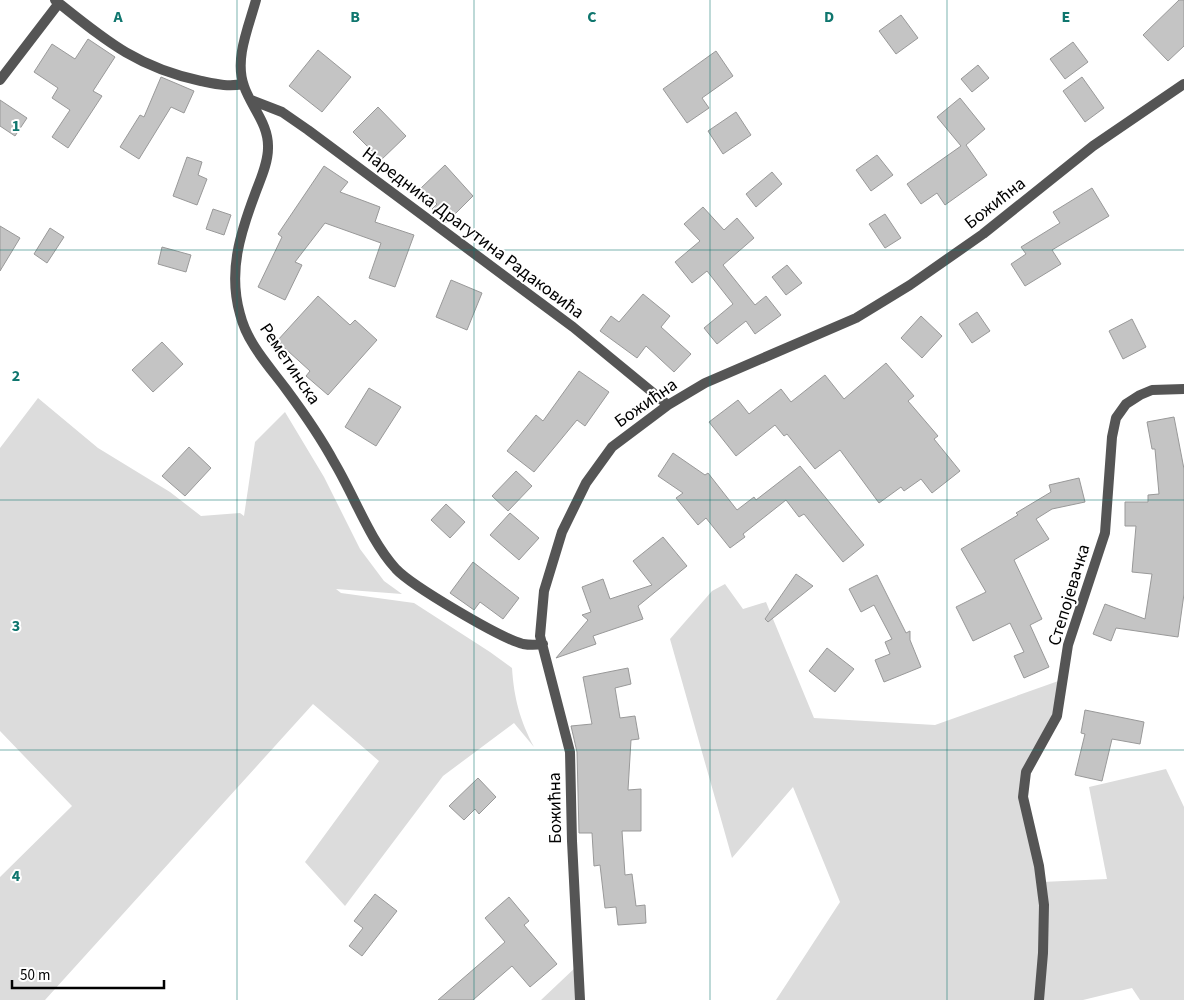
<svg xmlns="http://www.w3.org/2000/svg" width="1184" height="1000" viewBox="0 0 1184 1000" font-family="'Source Sans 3',sans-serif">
<rect width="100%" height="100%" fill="#fff"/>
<!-- green -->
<path fill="#dcdcdc" d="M38,398L98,448L170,492L201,516L240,513L244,516L255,442L285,412L324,477L360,549L384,581L402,594L336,589L341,593L414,603L490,652L512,668C514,699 520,720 534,747L514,723L443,776L345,906L305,862L379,761L313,704L45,1000H0V877L72,806L0,731V448Z
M725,584L743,609L766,602L814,718L935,725L1064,679L1060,706L1023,785L1042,882L1107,879L1089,787L1166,769L1184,807V1000H1140L1132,988L1083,1000H776L840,902L793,787L732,858L670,639L712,591Z
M577,966L580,1000H541Z"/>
<!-- building -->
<path fill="#c4c4c4" stroke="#999" d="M1179,0H1184V46L1168,61L1143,35Z
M901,15L918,38L896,54L879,31Z
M88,39L115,57L93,91L102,96L68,148L52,137L70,110L52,98L58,88L34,72L52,44L75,59Z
M1073,42L1088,62L1065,79L1050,59Z
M318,50L351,77L322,112L289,86Z
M716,51L733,76L702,98L709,108L687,123L663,89Z
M978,65L989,78L972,92L961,79Z
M161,77L194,91L184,113L171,107L139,159L120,147L140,115L144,117Z
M1082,77L1104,108L1085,122L1063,91Z
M960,98L985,129L966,145L987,175L945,205L937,193L921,204L907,184L961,146L937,117Z
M0,100L27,118L15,136L0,126Z
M378,107L406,136L381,160L353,132Z
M736,112L751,135L723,154L708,131Z
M877,155L893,175L871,191L856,170Z
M187,157L202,162L198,175L207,179L197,205L173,196Z
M445,165L473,196L446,223L432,209L437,204L421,188Z
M324,166L348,182L340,192L380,207L375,222L414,235L395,287L369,278L381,243L325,223L295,262L302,265L285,300L258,287L282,237L278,234Z
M772,172L782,184L756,207L746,194Z
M1092,188L1109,216L1052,250L1061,264L1025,286L1011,264L1026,254L1021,247L1060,223L1053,212Z
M703,207L724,230L737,218L754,238L723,265L755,305L766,296L781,315L755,334L746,321L717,344L704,328L733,304L707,271L692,283L675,262L700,241L684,224Z
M213,209L231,215L224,235L206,229Z
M885,214L901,238L885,248L869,224Z
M0,226L20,238L0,271Z
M50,228L64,237L47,263L34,254Z
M162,247L191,255L186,272L158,264Z
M787,265L802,283L786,295L772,277Z
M451,280L482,293L467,330L436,317Z
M643,294L670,316L661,327L691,354L674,372L646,346L637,358L600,331L611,316L619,322Z
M318,296L350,325L355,320L377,340L328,395L306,376L310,371L277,341Z
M977,312L990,331L972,343L959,324Z
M921,316L942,336L922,358L901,338Z
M1132,319L1146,347L1123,359L1109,331Z
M162,342L183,364L153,392L132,370Z
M886,363L914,396L908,401L938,436L934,439L960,471L932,493L921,479L904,491L901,487L879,503L840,450L815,469L787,434L784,436L775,425L736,456L709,422L738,400L749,414L781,389L791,402L825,375L844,399Z
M579,371L609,392L585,426L577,420L534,472L507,451L536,415L543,421Z
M369,388L401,407L376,446L345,427Z
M1174,417L1184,469V594L1178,637L1116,628L1111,641L1093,634L1105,604L1145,619L1152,574L1132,572L1136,526H1125V502H1148V495L1159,494L1155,449H1152L1147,422Z
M189,447L211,468L185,496L162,476Z
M673,453L705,475L708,473L737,510L754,497L756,500L800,466L864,545L843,562L804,514L799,517L786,500L743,534L745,537L730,548L706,518L698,525L676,498L683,493L658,476Z
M516,471L532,486L508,511L492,496Z
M1079,478L1085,502L1052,509L1036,519L1049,539L1014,560L1042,619L1030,625L1049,667L1024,678L1014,656L1024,652L1010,623L973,641L956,607L986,592L961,549L1018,515L1016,513L1051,492L1049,485Z
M446,504L465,522L450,538L431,520Z
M510,513L539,538L519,560L490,535Z
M663,537L687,566L638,606L643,619L593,636L596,644L556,658L588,620L582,615L591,612L582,587L603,579L610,599L652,585L633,561Z
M473,562L519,598L503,619L480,602L474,610L450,593Z
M796,574L813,586L768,622L765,619Z
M877,575L906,633L910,631V640L921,667L884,682L875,660L890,654L885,642L892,639L874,605L861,612L849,589Z
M827,648L854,669L835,692L809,671Z
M628,668L631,684L615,688L620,718L635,716L639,739L631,740L628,790L641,789V831H622L625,875L632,874L636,906L645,905L646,923L618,925L616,907L605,908L600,865L594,866L592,833H579L577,752L571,726L592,724L583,677Z
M1085,710L1144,722L1140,744L1112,739L1102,781L1075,775L1085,734L1081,733Z
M478,778L496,797L479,814L475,809L464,820L449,806Z
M375,894L397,911L362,956L349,946L363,928L354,921Z
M509,897L529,921L524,925L557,964L530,987L512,966L473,1000H438L505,942L485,918Z"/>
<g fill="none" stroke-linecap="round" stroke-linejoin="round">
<!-- street -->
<path stroke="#555" stroke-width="10" d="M55,0C105,40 136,67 201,81C216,84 228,87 243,84
M256,0C249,26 234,59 244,86C251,107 269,124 268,148C268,164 260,180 255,194C240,234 228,272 240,314C247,343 269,366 286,389C303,412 320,436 334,462C355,497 369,539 396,569C412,586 500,638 523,644C529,645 536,645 543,644
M0,80L59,3
M251,100L282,112L308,130L573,327L668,405
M580,1000L572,841L570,752L540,636L544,591L562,532L586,483L612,447L668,405L705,383L856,318L910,285L983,234L1093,146L1184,84
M1039,1000L1043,953L1044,905L1039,866L1023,797L1026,772L1057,716L1068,645L1105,533L1112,437L1116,418L1126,404L1140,395L1152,390L1184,389"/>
</g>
<!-- grid -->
<path fill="none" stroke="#0f766e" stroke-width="1" stroke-opacity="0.55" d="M237,0V1000M474,0V1000M710,0V1000M947,0V1000M0,250H1184M0,500H1184M0,750H1184"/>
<g text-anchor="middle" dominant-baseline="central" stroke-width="4" stroke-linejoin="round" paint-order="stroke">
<!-- street labels -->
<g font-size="18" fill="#000" stroke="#fff">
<text transform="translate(995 203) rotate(-38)">Божићна</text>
<text transform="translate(473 233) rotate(37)">Наредника Драгутина Радаковића</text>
<text transform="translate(290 364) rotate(56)">Реметинска</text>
<text transform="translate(646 403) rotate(-35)">Божићна</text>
<text transform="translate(1069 595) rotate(-73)">Степојевачка</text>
<text transform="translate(555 808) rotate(-91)">Божићна</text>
</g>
</g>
<g font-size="16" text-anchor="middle" font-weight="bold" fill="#0f766e" stroke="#fff" stroke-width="4" stroke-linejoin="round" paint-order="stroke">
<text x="118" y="22">A</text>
<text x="355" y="22">B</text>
<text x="592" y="22">C</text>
<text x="829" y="22">D</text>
<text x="1066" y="22">E</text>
<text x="16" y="131">1</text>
<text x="16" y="381">2</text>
<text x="16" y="631">3</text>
<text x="16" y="881">4</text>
</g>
<!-- scale -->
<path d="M12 980v8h152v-8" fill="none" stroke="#000000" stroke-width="2.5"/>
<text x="20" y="980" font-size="15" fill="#000000" stroke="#ffffff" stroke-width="4" paint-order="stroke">50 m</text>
</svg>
